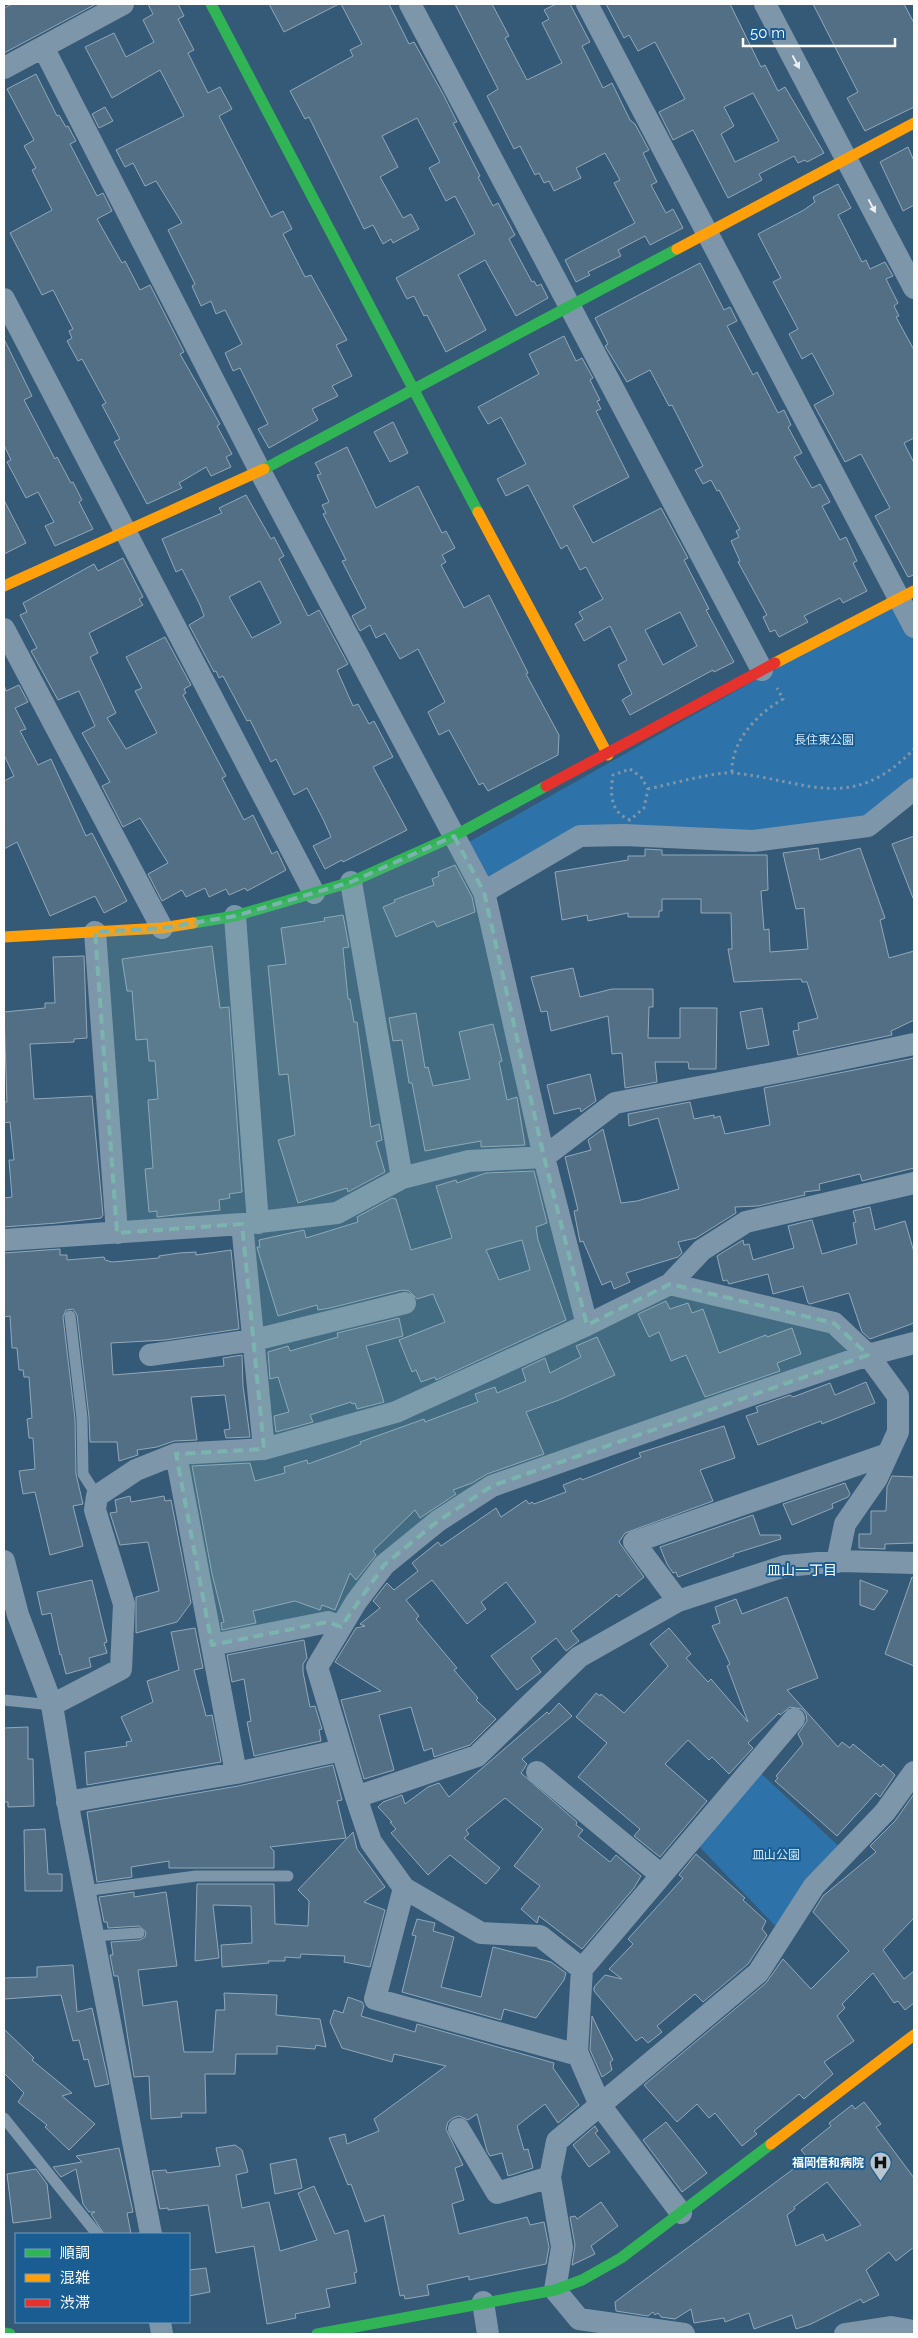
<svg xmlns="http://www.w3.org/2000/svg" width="918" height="2338" viewBox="0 0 918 2338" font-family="Raleway,'Noto Sans JP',sans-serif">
<rect width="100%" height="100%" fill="#355a77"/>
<!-- green -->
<path fill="#2d73a9" d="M901,598L914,627V789L868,826L753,841L580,836L484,892L460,847Z
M753,1766L846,1853L783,1934L692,1839Z"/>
<!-- building -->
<path fill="#526f86" stroke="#92a8b8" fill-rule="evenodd" d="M12,4H96L4,53V8Z
M148,4H178L184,16L178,19L194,50L188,53L208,93L220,87L232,109L219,116L271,217L283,211L292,229L283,234L305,277L311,275L347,340L336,345L352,376L332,386L338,396L312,409L318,420L269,448L258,429L268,424L240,368L233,371L225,353L242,344L225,310L216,314L211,301L201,306L192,286L195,284L168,230L182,223L156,181L145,186L133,163L125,167L116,150L184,116L160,70L112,98L85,47L114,33L126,57L154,42L143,20L153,14Z
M269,4H339L284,32Z
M341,4H389L409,44L414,42L443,94L457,122L453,123L480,176L478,177L493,206L498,203L515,235L509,239L532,282L534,281L537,286L541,284L548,298L516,316L485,260L458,275L486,330L446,352L427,315L424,316L414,296L407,299L396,278L475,234L455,196L446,201L429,168L440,162L417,118L382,136L398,167L380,177L403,218L411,214L419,229L393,243L391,239L383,244L373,225L364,229L309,117L305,119L290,91L353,56L350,50L362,44Z
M455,4H492L509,36L505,38L527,80L562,63L542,23L549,19L544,10L556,4H570L590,42L582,46L603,88L612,83L630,120L635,124L649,150L643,153L657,182L651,185L666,213L673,209L683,228L650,245L645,236L618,250L621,256L588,272L590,275L576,282L565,260L635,223L614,183L620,180L605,153L576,168L581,178L554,191L549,181L544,183L539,173L535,175L520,146L514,149L487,96L498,89Z
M606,4H730L761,67L765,65L778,91L785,87L824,153L807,162L805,160L798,163L794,156L759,174L762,180L728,198L693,130L673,140L659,112L685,99L655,42L638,51L629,35L624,38ZM753,93L779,141L735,162L721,134L734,126L724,107Z
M813,4H904L914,23V107L865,131L847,98L858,92Z
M36,74L57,116L59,115L66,127L68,126L76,141L70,144L97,196L103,193L112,211L97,219L122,263L125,261L140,290L150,285L184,352L180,354L220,424L217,426L232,454L226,457L231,467L211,476L206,467L179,483L182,488L147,504L114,442L120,439L102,405L106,403L82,359L78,361L67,341L72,338L69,331L73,329L53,290L42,295L10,233L52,210L32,170L36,168L24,146L34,140L7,89Z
M105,107L113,121L99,128L92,114Z
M908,147L914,161V205L903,211L880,162Z
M838,184L851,208L838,215L862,262L866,260L870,269L885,262L893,276L886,279L898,303L894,306L899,316L896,317L914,350V438L904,443L914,463V575L908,577L875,516L890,508L861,454L845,462L814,405L834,394L812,353L802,359L789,334L798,329L773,282L781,278L758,234L804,210L815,202L813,197Z
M700,263L724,310L730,307L737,321L727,326L753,375L757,372L778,413L784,410L791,425L788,427L802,453L794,457L812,488L820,484L830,502L822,506L840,540L846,537L857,561L853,563L867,591L843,603L840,598L804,616L808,622L779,637L775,630L770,632L763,617L767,615L738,562L740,561L731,541L739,537L736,531L740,529L719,490L717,491L711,480L703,484L695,470L703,466L672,405L669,406L650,370L627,382L605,346L608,344L595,318Z
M564,336L576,361L582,358L593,378L590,380L600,400L597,401L601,409L596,411L629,477L573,506L593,543L661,508L688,558L684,560L709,609L706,610L734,662L714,672L713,670L630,715L622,700L632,694L618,665L627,660L610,626L584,641L575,624L583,619L579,612L603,599L586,567L580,570L567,545L561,549L528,485L506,496L497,479L526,464L501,417L488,424L478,407L539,374L529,354ZM680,612L697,646L663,665L645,630Z
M4,339L32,396L24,400L55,459L57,457L71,483L73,482L82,500L79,502L93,529L55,546L45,526L54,522L38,492L26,498L7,462L11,460L4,445Z
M393,422L408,453L390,462L374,432Z
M347,447L376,508L418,486L442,533L446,531L455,548L442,555L446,562L441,565L464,608L489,595L528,673L526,674L559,735L558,755L488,791L483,783L479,785L449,730L439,735L428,712L445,702L418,649L400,659L385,633L376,638L370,625L360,631L352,616L366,608L342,561L346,560L323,514L326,513L322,505L329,502L317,475L321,474L315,463Z
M246,495L271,539L274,537L284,556L279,559L308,616L319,610L348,664L337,670L353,706L358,704L369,724L374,721L393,757L373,767L407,830L343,862L342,860L325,869L313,846L331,837L323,819L307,788L294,795L276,759L271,762L250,720L247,721L223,676L219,678L216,671L214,672L189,625L204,616L200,605L182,569L176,572L162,539L222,513L219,508ZM260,581L281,623L252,638L229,597Z
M4,500L26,543L4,554Z
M123,558L143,597L139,599L143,605L89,633L98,653L90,657L116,713L107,718L126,749L157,733L135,691L142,688L126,657L165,637L191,685L184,689L186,693L183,695L226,776L222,778L244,820L253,815L272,854L277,851L286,870L247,891L245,888L229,895L226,889L209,897L205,888L186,897L182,890L162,901L148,874L168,863L140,818L123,827L102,786L110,782L82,733L95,726L79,691L58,700L31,651L37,648L20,615L27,612L23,603L94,564L98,571Z
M4,685L6,691L19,685L28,702L15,708L26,729L20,731L38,765L51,759L86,836L92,833L127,901L104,913L95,896L50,916L17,842L4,849V781L14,776L4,755Z
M914,836V897L913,898L892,844Z
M818,848L820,860L860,848L885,918L880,920L889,958L914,951V1020L891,1031L892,1035L798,1055L793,1031L799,1030L798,1023L818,1018L807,982H802L801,979L734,982L728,949H732L731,913H701V899H662V911H659V917H628V913L588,921L587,915L562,920L555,872L628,860V856H645V849L662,850V855H767L768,890L761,891L764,930L769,929L770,952L808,949L804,908L796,909L783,853Z
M455,865L472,897L475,912L437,927L434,921L396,937L383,907L395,902L394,900L434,885L432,879L439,876L438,872Z
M343,915L349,947L343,948L348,999H350L354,1022H357L371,1127L379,1124L382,1140L376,1142L385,1172L348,1192L347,1188L298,1203L278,1140L295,1135L288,1074L279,1075L268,966L286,964L281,928L325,921L324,918Z
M212,946L220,1008L229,1007L242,1192L229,1194L230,1198L219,1200L220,1210L157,1217V1211L149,1212L145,1169L153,1168L148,1100L158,1099L155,1061H149L147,1039L136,1040L132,991H127L122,959Z
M84,956L87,1038L74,1039V1042L30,1044L34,1099L92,1096L103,1215L101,1218L57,1223L4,1227V1198L12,1197L9,1160H14L10,1122L4,1123V1102H7L4,1012L45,1008V1003H55L53,957Z
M573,968L580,997L612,989H653V1007H649L648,1038H680V1008H717L716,1069H689L688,1062H655L657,1082L625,1088L622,1053L612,1054L608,1016L551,1031L547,1011L541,1012L531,977Z
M762,1008L769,1045L747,1049L740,1012Z
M416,1013L425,1068L428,1067L433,1086L470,1079L459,1032L493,1024L502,1061L499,1062L507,1100L517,1097L525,1145L481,1147V1141L425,1151L412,1083H409L402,1040L393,1041L389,1018Z
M914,1058V1168L862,1181L860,1174L819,1184L820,1190L804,1192L805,1195L758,1206L735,1207L736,1213L696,1238L678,1242L682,1253L678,1257L626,1273L630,1282L614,1289L611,1281L602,1285L583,1241L580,1242L574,1211L578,1210L565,1157L591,1150L588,1140L603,1129L621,1203L637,1201L679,1189L658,1118L629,1126L628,1114L690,1102L694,1119L714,1115V1118L720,1116L725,1134L770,1125L764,1088Z
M590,1074L596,1101L581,1112L580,1108L554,1114L547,1085Z
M534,1171L547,1223L536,1227L538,1240L566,1320L436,1380L435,1377L421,1382L416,1370L412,1372L399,1340L445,1322L433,1294L417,1299L409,1291L402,1290L330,1308L318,1310L317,1305L278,1316L258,1251L257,1247H260L259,1240L304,1230L306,1238L358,1222L357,1217L392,1198L396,1199L411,1250L452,1238L436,1186L456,1180L457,1183L486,1173ZM522,1240L530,1270L499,1280L486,1250Z
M870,1207L875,1230L905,1221L914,1252V1323L870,1339L862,1332L849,1293L810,1304L808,1303L803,1286L773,1294L768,1274L729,1284L727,1280L723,1281L717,1256L743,1240L744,1245L749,1244L753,1260L794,1248L788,1226L812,1220L822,1254L857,1244L853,1223L856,1222L853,1211Z
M60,1249V1255H67V1260L104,1257L105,1260L112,1262L159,1258V1256L179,1253L196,1252V1255L231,1250L239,1329L165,1340L111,1343L113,1375L224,1366L223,1358L242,1355L243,1386L250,1437L226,1438L224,1430L230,1429L225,1395L191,1397L197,1440L174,1441L157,1447L137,1450L138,1455L119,1461L117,1442H90L89,1417L77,1315L73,1309L66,1310L63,1317L75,1419L76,1474L83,1504L73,1506L83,1546L50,1555L35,1492L23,1494L19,1471L35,1469L33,1438H29L27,1419L32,1418L29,1377H24L23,1370H19L17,1348H12L10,1316L4,1317V1253Z
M666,1301L670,1309L688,1303L692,1313L703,1309L719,1353L766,1335L767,1337L792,1328L801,1354L777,1363L780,1371L705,1397L686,1355L671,1361L659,1332L649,1337L638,1314Z
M399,1318L403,1336L366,1346L384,1402L357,1409L355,1403L352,1404L351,1402L310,1415L313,1422L276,1432L274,1416L289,1412L278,1377L270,1379L268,1352L288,1346L290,1351L338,1337L337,1333Z
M597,1337L615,1375L559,1400L526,1412L544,1454L487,1474L472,1483L453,1490L456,1494L420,1518L415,1510L373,1551L376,1555L356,1580L350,1573L335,1610L322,1605L320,1610L295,1601L253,1611L256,1623L222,1630L221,1623L224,1622L212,1574L192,1466L250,1463L255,1481L285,1473L284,1467L307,1460L308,1464L344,1451L361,1444L360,1442L424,1419L425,1422L478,1402L475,1394L495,1387L497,1393L526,1381L522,1369L545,1358L550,1373L581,1357L576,1346Z
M866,1382L875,1403L822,1424L821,1421L758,1445L746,1416L758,1412L756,1407L790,1395L793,1397L830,1383L835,1395Z
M724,1426L735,1458L700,1470L713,1501L625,1533L619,1542L644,1577L619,1597L617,1594L571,1631L579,1641L566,1651L556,1638L531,1658L541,1672L517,1690L491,1656L536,1622L506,1582L481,1602L486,1609L467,1624L432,1580L406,1600L419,1616L416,1619L457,1668L454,1670L478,1698L476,1700L496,1719L470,1745L434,1757L432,1748L424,1751L411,1707L379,1715L394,1770L364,1779L341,1700L381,1691L335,1662L356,1628L365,1626L360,1624L380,1608L373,1601L387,1583L394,1590L418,1571L412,1563L438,1542L441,1546L496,1508L501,1517L526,1500L529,1504L532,1502L534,1504L566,1492L563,1485L581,1478L582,1480L641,1457L639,1453Z
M892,1476L914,1477V1543L885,1544V1549L859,1548V1534H871V1511H886L887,1487Z
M845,1483L850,1494L848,1497L832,1504L833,1508L792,1525L783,1504Z
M130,1496L131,1502L164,1496L165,1501L171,1500L191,1603L177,1622L136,1633V1597L159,1591L148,1542L120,1545L110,1513L117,1512L115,1500Z
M753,1515L760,1535H780L781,1539L733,1554L734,1556L678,1577L676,1572L673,1573L667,1564L660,1547Z
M912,1577L914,1578V1666L885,1654Z
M92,1580L107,1642L104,1643L107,1653L89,1658L91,1667L66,1674L61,1654L60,1655L51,1613L42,1615L37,1592Z
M860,1580L888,1591L874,1610L860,1605Z
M787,1597L818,1678L787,1690L838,1747L842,1742L850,1748L853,1744L881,1767L883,1764L895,1775L880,1797L876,1793L837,1836L775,1781L778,1778L776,1776L803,1744L798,1734L807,1721L806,1714L802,1709L790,1707L780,1715L779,1713L748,1743L753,1748L729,1774L712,1757L709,1760L688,1740L665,1764L707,1801L660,1857L634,1836L640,1829L578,1777L607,1743L576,1717L596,1693L600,1696L601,1694L624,1713L668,1666L650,1644L669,1628L691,1654L686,1658L708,1682L711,1679L748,1722L727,1666L730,1664L712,1626L720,1623L715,1607L736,1599L742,1614Z
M195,1628L203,1668L194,1670L206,1716L212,1715L221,1762L87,1785L85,1752L127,1746L126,1742L132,1741L121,1717L153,1702L147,1681L179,1670L171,1632Z
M304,1640L307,1658L303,1664V1672L310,1707L315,1706L322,1729L319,1730L321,1741L254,1756L247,1722L251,1721L244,1679L232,1682L227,1655Z
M559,1703L572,1716L522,1759L527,1764L521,1773L577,1822L576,1825L583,1830L578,1836L610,1862L616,1855L641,1876L634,1888L582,1949L539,1916L537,1923L521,1909L540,1886L514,1866L543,1829L505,1798L466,1830L469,1834L464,1838L500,1868L486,1884L450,1855L428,1875L391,1833L396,1829L390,1822H392L378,1807L383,1802L402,1795L405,1804L428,1787L439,1783L449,1797L547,1712L549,1714Z
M28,1727V1759H33L34,1806L8,1807V1802H4V1728Z
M333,1765L342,1800L337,1801L346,1838L270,1847L274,1851V1868H169V1861L131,1867L132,1877L97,1882L87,1812L238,1786Z
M914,1794V1918L883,1950L904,1979L914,1971V2003L905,2010L898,2001L894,2003L873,1973L842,2004L845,2008L837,2016L854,2041L824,2062L833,2074L804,2099L799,2094L754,2131L757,2134L742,2146L715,2113L709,2118L697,2104L677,2122L644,2085L766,1983L783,1959L811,1989L849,1951L813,1912L823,1896L876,1852L870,1846L895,1821Z
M45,1829L48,1874H62V1891H25L24,1830Z
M353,1832L357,1849L385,1887L364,1902L385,1910L370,1967L344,1962L345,1956L301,1954L300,1958L285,1957V1961H268L269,1963L222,1967L221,1945L252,1943L251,1906L213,1905L219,1958L195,1961L197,1884H274L275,1924L308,1926L309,1901L298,1890Z
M696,1854L745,1898L743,1900L766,1921L762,1929L767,1935L748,1964L703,2002L695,1994L657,2026L662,2032L648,2043L642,2037L636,2041L594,1991V1987L605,1975L622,1979L609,1969L633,1944L628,1939L683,1878L679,1875Z
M134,1892V1897L166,1892L177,1966L138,1970L143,2006L177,2001L184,2052H213L216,2010H225L224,1993L277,1995L276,2015L320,2019L326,2047L316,2045L315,2049L277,2046V2054H236L235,2074H205L206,2113H181L182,2117L151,2119L149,2076L134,2077L118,1976H114L110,1955H113L111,1942L140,1940L145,1937L146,1932L139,1926L108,1928L107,1922H104L99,1897Z
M417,1919L435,1923L433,1931L454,1937L441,1987L481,1997L493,1947L551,1962L566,1973L564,1980L536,2018L504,2009L501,2020L402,1992L416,1936L412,1935Z
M73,1965L77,2012L92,2008L109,2084L95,2087L88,2059L84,2060L79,2040L73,2041L61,1995L4,1999V1978L37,1977V1967Z
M348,1997L362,2002L364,2006L361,2016L415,2032L417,2024L554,2063L553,2068L579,2105L558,2123L545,2104L517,2126L524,2150L528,2149L533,2168L508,2176L502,2153L490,2156L487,2151L477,2114L468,2120L459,2116L453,2118L448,2122L446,2129L463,2165L455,2168L464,2200L452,2204L459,2234L527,2217L530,2225L544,2222L549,2247L546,2264L469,2280V2276L427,2285L429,2295L405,2299L404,2295L400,2296L384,2215L365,2222L351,2184L348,2185L329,2138L345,2134L347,2144L379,2131L374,2119L446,2066L394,2054L392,2062L342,2048L330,2022L334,2010L343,2013Z
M592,2016L613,2060L610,2062L612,2070L602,2077L590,2050Z
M4,2029L34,2058L32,2060L72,2093L62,2096L95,2124L69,2150L45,2127L47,2125L18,2102L24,2093L4,2073Z
M864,2102L881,2124L876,2127L914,2178V2247L896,2261L889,2252L866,2270L879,2295L863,2303L861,2299L811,2324L796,2329L792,2315L754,2329L749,2313L725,2322L724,2318L694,2323L691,2309L675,2319L661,2317L658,2313L655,2315L653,2312L648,2316L616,2311L615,2302L808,2158L801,2150L831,2126L829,2123L852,2105L855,2109ZM827,2182L861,2225L826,2241L823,2234L796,2246L787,2215L795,2209L794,2207Z
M666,2122L707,2173L682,2192L643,2140Z
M595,2126L598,2131L595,2133L610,2152L589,2167L573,2145Z
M235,2145L242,2150L248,2172L236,2175L242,2208L269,2202L280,2251L317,2240L298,2193L314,2186L335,2234L348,2230L357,2272L354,2273L356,2283L326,2289L330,2307L295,2314L296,2318L267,2324L254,2246L216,2253L208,2205L168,2210V2208L160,2209L152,2171L166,2170L167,2173L220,2166L216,2148Z
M119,2148L133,2212L127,2213L131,2234H104L91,2214L95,2212H89L83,2204L76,2169L61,2177L53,2167L82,2162L76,2156Z
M296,2159L302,2188L275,2194L270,2164Z
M36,2169L47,2184L51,2218L13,2223L7,2174Z
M601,2202L618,2226L591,2246L595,2254L572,2265L575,2245L570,2217L575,2216L577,2219Z
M206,2268L210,2292L189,2296V2270Z"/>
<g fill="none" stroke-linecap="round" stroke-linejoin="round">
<!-- path -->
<path stroke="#7e96aa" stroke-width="3" stroke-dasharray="2.5 4" stroke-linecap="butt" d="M630,769L641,777L648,789L644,808L630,820C610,812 610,794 613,775Z
M732,772C731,741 757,714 783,699L777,688
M648,789C667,785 717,771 734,773C809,781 851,814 914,749"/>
<!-- lane -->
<path stroke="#7e96aa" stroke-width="11" d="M70,1316L82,1418L83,1474L97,1496
M4,1700L52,1705
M84,1891L196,1876H288
M93,1936L139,1933
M4,2118L97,2234"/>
<!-- street -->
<path stroke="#7e96aa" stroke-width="22" d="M410,4L762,670
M587,4L914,627
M765,4L914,288
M43,47L260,471L484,892
M4,68L123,4
M4,299L314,893
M4,629L162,928
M351,882L402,1178
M235,916L258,1223
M95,932L117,1233
M242,1224L264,1449
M4,1240L242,1224L337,1213L402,1178L469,1161L544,1157L615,1103L794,1069L914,1044
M670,1284L702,1250L746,1222L914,1183
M150,1355L254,1340L405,1303
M176,1454L236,1773
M4,1561L18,1615L52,1705L70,1816L151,2234
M837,1562L845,1524L877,1478L898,1432V1396L868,1355L834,1323L670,1284L587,1325L544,1157L484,892L580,836L624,835L753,841L868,826L914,789
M678,1601L634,1542L888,1454
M212,1645L328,1622L341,1627
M52,1705L121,1669L124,1604L95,1510L97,1496L136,1470L176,1454L264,1449L396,1412L587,1325
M537,1772L661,1875
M356,1797L317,1667L356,1602L384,1565L438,1521L492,1486L759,1392L868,1355L914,1343
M67,1802L236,1773L342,1750
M404,1888L375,1999L578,2055
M582,1969L540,1936L481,1933L404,1888L371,1842L356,1797L477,1756L579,1657L678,1601L785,1566L841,1561L914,1563
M459,2129L497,2193L550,2177
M681,2213L600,2105L577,2052L582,1969L794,1719
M483,2302L488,2334
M160,2322L162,2334
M684,2334L579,2319L555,2290L562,2247L550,2177L557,2141L758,1973L814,1886L885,1812L914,1772
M845,2334L891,2327L914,2331"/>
<!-- fast -->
<path stroke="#30b455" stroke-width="11" d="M211,4L478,512
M264,469L677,249
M193,923L235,916L351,882L454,836L546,786
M4,2333L10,2334
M317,2334L555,2290L582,2280L621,2258L771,2144"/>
<!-- slow -->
<path stroke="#ff9f0a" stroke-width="11" d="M677,249L914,123
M478,512L608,755
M4,586L264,469
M775,663L914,591
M4,937L162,928L193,923
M771,2144L914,2035"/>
<!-- jam -->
<path stroke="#e5322d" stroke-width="11" d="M546,786L775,663"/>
</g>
<!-- one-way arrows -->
<defs><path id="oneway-solid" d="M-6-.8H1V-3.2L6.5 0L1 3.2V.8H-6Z" transform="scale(1.25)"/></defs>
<g fill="#eceff2">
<use href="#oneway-solid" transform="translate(796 62) rotate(62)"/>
<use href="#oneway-solid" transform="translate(872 206) rotate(62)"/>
</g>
<!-- marked area -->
<path fill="#7bb4af" fill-opacity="0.2" stroke="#7bb4af" stroke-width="4" stroke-dasharray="10 6" stroke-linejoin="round" d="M454,836L484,892L544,1157L587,1325L670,1284L834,1323L868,1355L492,1486L438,1521L384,1565L341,1627L328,1622L212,1645L176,1454L264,1449L242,1224L117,1233L95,932L162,928L235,916L351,882Z"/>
<!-- icons -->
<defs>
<symbol id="hospital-pin" viewBox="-11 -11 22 30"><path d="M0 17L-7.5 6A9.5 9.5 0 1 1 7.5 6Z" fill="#b8c5cf" stroke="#195d93"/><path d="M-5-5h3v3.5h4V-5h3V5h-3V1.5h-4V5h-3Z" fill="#111"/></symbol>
</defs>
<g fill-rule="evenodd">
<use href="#hospital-pin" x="868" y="2150" width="25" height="34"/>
</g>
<g text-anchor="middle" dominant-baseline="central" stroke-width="4" stroke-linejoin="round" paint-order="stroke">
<!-- park labels -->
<g font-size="12" fill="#d0e9fb" stroke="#195d93">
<text x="824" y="740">長住東公園</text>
<text x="776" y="1855">皿山公園</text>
</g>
<!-- poi labels -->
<g font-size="12" font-weight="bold" fill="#fff" stroke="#195d93" text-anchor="end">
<text x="864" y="2163">福岡信和病院</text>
</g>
<!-- neighbourhood labels -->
<g font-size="14" fill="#fff" stroke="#195d93">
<text x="802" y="1570">皿山一丁目</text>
</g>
</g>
<!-- border -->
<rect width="918" height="2338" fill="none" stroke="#ffffff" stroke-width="10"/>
<!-- legend -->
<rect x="15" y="2233" width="175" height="90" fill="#195d93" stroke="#759ebe"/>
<rect x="25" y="2249" width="25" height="8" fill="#30b455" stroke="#759ebe"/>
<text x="60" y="2258" font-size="15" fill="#ffffff">順調</text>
<rect x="25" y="2274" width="25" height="8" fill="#ff9f0a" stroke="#759ebe"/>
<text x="60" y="2283" font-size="15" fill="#ffffff">混雑</text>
<rect x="25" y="2299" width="25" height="8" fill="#e5322d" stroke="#759ebe"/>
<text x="60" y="2308" font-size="15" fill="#ffffff">渋滞</text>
<!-- scale -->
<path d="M743 38v8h152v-8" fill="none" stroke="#ffffff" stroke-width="2.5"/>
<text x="750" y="38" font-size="15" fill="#ffffff" stroke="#195d93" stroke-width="4" paint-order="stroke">50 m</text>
</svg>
